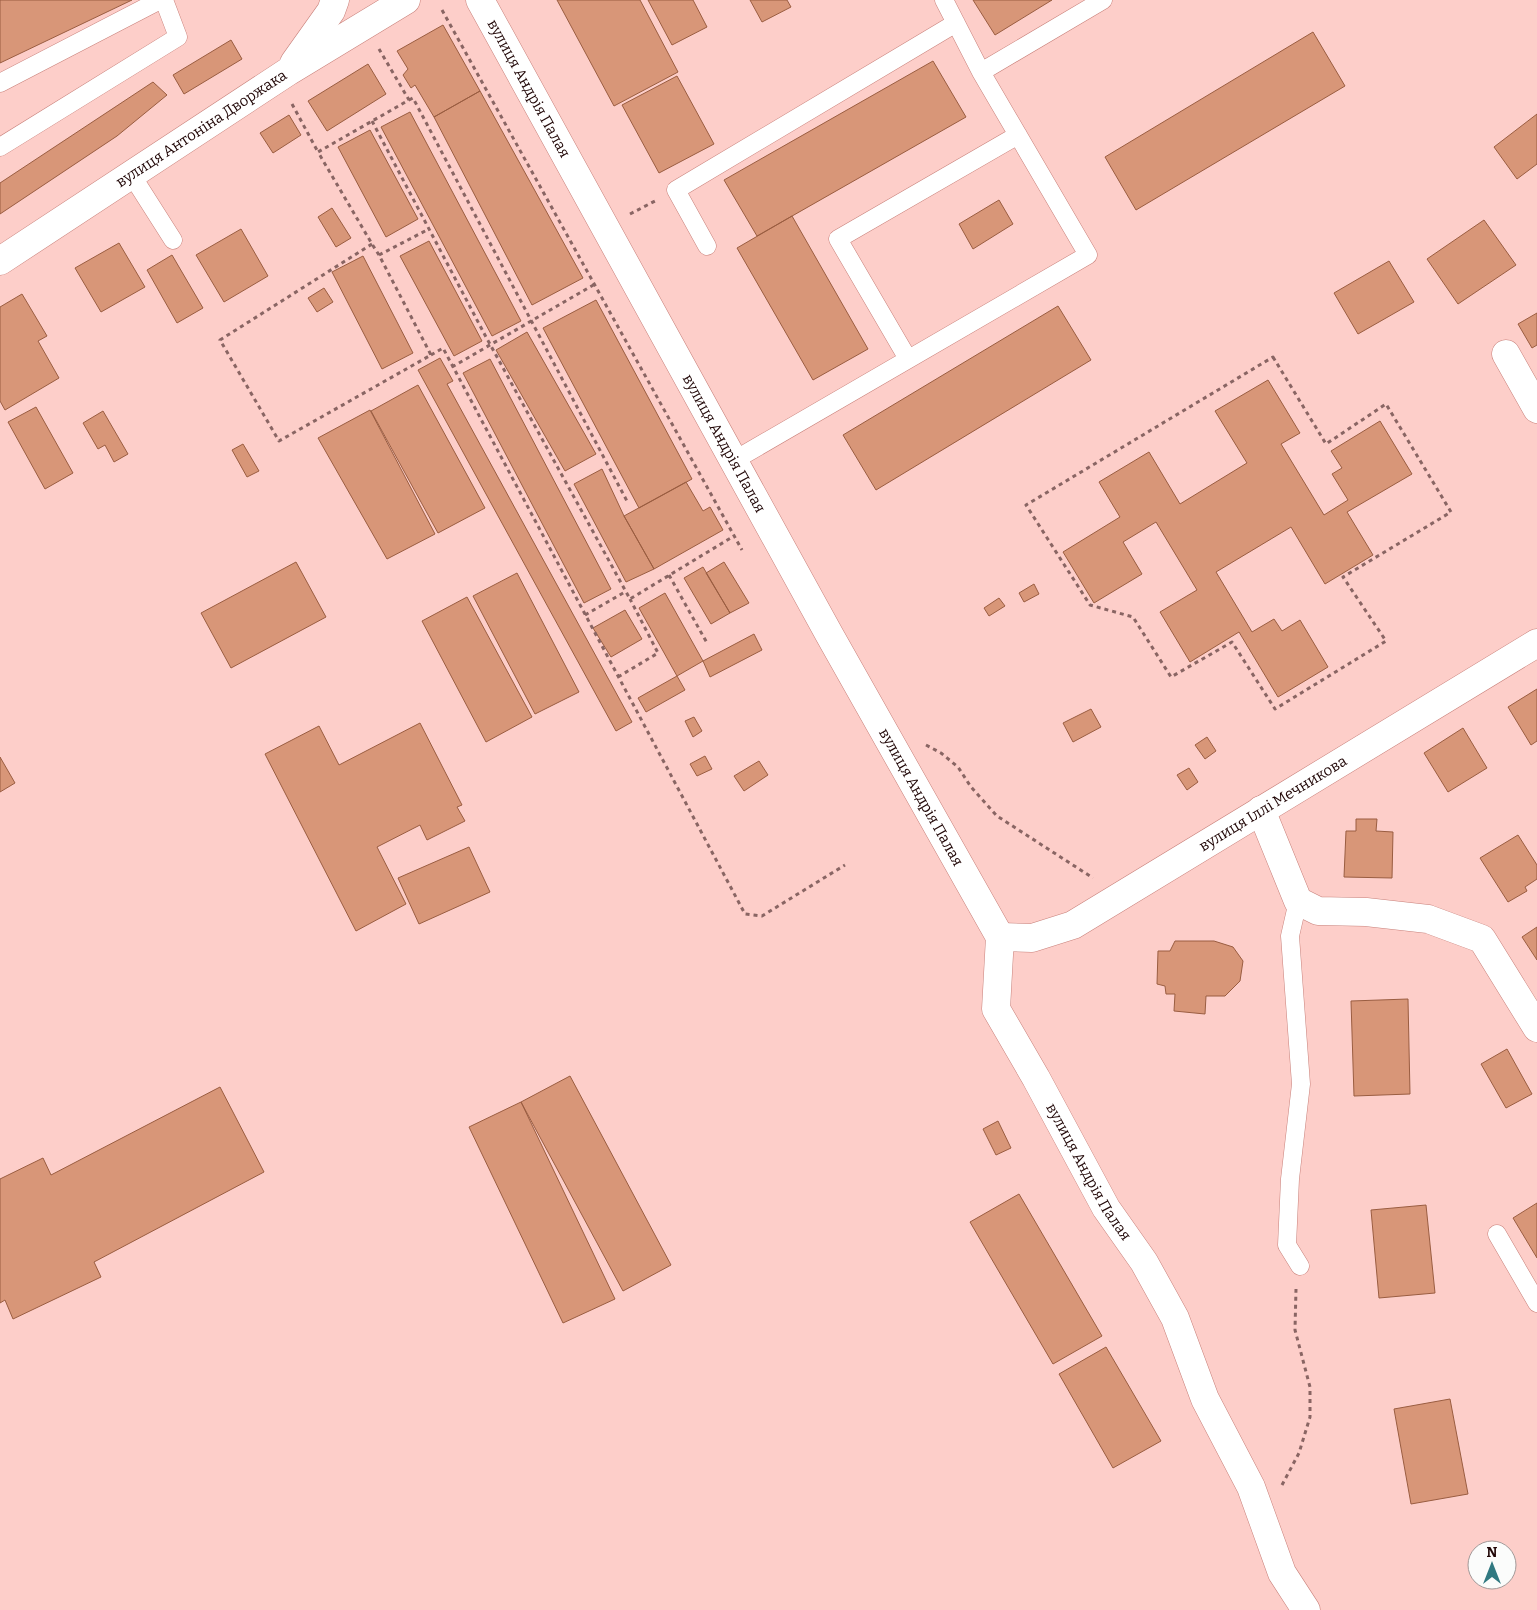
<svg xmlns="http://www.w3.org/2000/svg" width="1537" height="1610" viewBox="0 0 1537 1610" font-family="Bitter,serif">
<rect width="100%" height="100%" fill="#fdcec9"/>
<!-- building -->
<path fill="#d89678" stroke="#9a5d41" d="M0,0H132L0,63Z
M557,0H640L678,72L614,106Z
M648,0H693L707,27L672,45Z
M750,0H787L791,7L762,22Z
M973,0H1052L995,35Z
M443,25L480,91L434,117L415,85L411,88L403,75L408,69L397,51Z
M1313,32L1345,86L1136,210L1105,157Z
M231,40L242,59L184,94L173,75Z
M933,61L966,117L757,236L724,180Z
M368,64L386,94L327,131L308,101Z
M677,76L714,144L659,173L622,105Z
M153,82L167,95L117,136L0,214V183Z
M480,91L583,278L532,305L434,117Z
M410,112L521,321L492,336L381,127Z
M1537,114V164L1517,179L1494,147Z
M289,115L301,135L273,153L260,133Z
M370,130L418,219L386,237L338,147Z
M999,200L1013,224L973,249L959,224Z
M332,208L351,238L336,247L318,217Z
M792,216L868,349L813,380L737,248Z
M1484,220L1516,265L1458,304L1427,259Z
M241,229L268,276L224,302L196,255Z
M429,241L482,341L454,356L400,256Z
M119,243L145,287L101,312L75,268Z
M172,255L203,308L177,323L147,270Z
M363,256L413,353L382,369L332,272Z
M1389,261L1414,302L1358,334L1334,293Z
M324,288L333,302L317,312L308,298Z
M22,294L47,336L38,341L59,378L5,410L0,401V307Z
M596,300L692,479L639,508L543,328Z
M1058,306L1091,360L876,490L843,435Z
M1537,313V345L1532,348L1518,324Z
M527,332L596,454L565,471L496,350Z
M440,358L453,381L447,384L632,722L616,731L418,370Z
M490,359L611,589L584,603L463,373Z
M1268,380L1300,433L1281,444L1324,515L1348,500L1332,474L1342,468L1331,451L1380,421L1412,474L1347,512L1373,555L1325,584L1291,527L1216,572L1252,632L1274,619L1282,631L1300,620L1328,667L1278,697L1239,632L1190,662L1160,612L1197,590L1156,522L1123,542L1142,574L1094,603L1063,552L1120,517L1099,482L1149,452L1180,504L1247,463L1215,411Z
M418,385L485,508L438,533L371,411Z
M36,407L73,473L45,489L8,422Z
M370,410L435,534L387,559L318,438Z
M103,411L128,454L114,462L105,445L98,449L83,423Z
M243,444L259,471L247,477L232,450Z
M602,469L624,516L654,569L626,582L574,484Z
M686,482L703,511L710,507L723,530L654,569L624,516Z
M296,562L326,617L231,668L201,613Z
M724,562L749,603L730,613L706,573Z
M703,567L730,613L711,624L684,578Z
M517,573L579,692L535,714L473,596Z
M1034,584L1039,594L1024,602L1019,593Z
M665,593L703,661L677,676L639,608Z
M467,597L532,717L486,742L422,621Z
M999,598L1005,606L989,616L984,608Z
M625,610L642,639L611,657L593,628Z
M754,634L762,650L710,677L703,661Z
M677,676L685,690L646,712L638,698Z
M1537,689V741L1531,745L1508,707Z
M1091,709L1101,727L1073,742L1063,723Z
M694,717L702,731L693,737L685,721Z
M420,723L462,805L457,807L465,821L427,840L420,825L377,847L406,904L356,931L265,754L319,726L339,765Z
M1463,728L1487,768L1448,792L1424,753Z
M1207,737L1216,751L1205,759L1195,745Z
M705,756L712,769L697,776L690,764Z
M0,757L15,783L0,792Z
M759,761L768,775L744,791L734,776Z
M1189,768L1198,782L1187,790L1177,775Z
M1356,819H1377L1376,831L1393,832L1392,878L1344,877L1346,831H1356Z
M1518,835L1537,865V879L1525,887L1527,891L1508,902L1480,858Z
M469,847L490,892L419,924L398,878Z
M1537,927V960L1522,937Z
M1175,941H1214L1233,947L1243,961L1240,981L1225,996H1206L1205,1014L1174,1011L1175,994H1166L1165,986L1157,984L1158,951H1170Z
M1408,999L1410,1094L1354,1096L1351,1001Z
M1507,1049L1532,1094L1506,1108L1481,1064Z
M570,1076L671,1265L623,1291L521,1102Z
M220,1087L264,1172L94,1262L101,1277L13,1319L5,1300L0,1303V1179L43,1158L51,1175Z
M521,1102L615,1299L563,1323L469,1127Z
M998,1121L1011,1148L996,1155L983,1129Z
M1019,1194L1102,1336L1053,1364L970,1222Z
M1537,1203V1258L1513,1218Z
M1426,1205L1435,1293L1379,1298L1371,1210Z
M1106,1347L1161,1441L1113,1468L1059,1374Z
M1450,1399L1468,1494L1411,1504L1394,1409Z"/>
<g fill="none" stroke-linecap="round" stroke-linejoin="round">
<defs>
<path id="service" d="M981,72L1103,0
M0,83L160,0
M0,147L178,37L164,0
M131,174L173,240
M707,246L676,190L956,23
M908,359L838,239L1018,135
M733,461L1088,255L981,72L944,0
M1298,901L1290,936L1301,1084L1290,1179L1287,1245L1300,1266
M1497,1234L1537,1303"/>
<g id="minor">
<path id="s1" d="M480,0L829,634L1000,937L996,1009L1036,1078L1106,1208L1144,1262L1175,1318L1205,1399L1251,1487L1282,1573L1306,1610"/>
<path d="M1506,354L1537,409"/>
<path d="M1261,810L1298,901L1318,911L1366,912L1428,919L1482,939L1537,1028"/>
<path id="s2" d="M1000,937L1032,938L1073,925L1537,643"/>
</g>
<g id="tertiary">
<path d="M294,63L331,11L335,0"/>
<path id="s3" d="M0,261L289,71L406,0"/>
</g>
</defs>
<!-- service casing -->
<use href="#service" stroke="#c8807a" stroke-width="19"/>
<!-- minor casing -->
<use href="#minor" stroke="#c8807a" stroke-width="29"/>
<!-- tertiary casing -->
<use href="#tertiary" stroke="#c8807a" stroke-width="29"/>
<!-- path -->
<path stroke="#896563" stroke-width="3" stroke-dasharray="4 4" stroke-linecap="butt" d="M442,10L742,550
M409,100L413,98L628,503
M292,104L318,152
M372,121L486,337L630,599L734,536
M630,214L655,201
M372,244L220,340L279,441L431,355L379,255L372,244L318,152L409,100L379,49
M379,255L429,229
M431,355L443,348L745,914L762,916L845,865
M1273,357L1326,444L1386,404L1451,512L1343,577L1386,641L1275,709L1232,642L1171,677L1133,617L1090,605L1026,505Z
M452,367L595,284
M669,575L707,643
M585,615L625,592
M618,677L658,653L630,599
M926,745L941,753L958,767L971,787L997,816L1093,878
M1282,1485L1299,1453L1310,1417V1387L1295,1330L1296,1289"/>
<!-- service -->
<use href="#service" stroke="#fff" stroke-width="18"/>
<!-- minor -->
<use href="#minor" stroke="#fff" stroke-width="28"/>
<!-- tertiary -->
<use href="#tertiary" stroke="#fff" stroke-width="28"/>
</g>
<g text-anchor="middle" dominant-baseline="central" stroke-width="4.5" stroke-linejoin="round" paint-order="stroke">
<!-- street labels -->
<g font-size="15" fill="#200606" stroke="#fbfcfb">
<text stroke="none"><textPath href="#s1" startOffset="101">вулиця Андрія Палая</textPath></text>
<text stroke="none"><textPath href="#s3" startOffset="241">вулиця Антоніна Дворжака</textPath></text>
<text stroke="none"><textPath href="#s1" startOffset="506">вулиця Андрія Палая</textPath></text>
<text stroke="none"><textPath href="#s1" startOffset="911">вулиця Андрія Палая</textPath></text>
<text stroke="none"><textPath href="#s2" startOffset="309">вулиця Іллі Мечникова</textPath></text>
<text stroke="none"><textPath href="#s1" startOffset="1331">вулиця Андрія Палая</textPath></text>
</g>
</g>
<!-- north arrow -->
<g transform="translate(1492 1565)"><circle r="24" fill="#fbfcfb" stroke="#a39a99"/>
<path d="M0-4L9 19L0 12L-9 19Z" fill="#317981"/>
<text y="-8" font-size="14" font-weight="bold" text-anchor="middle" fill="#200606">N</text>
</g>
</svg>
